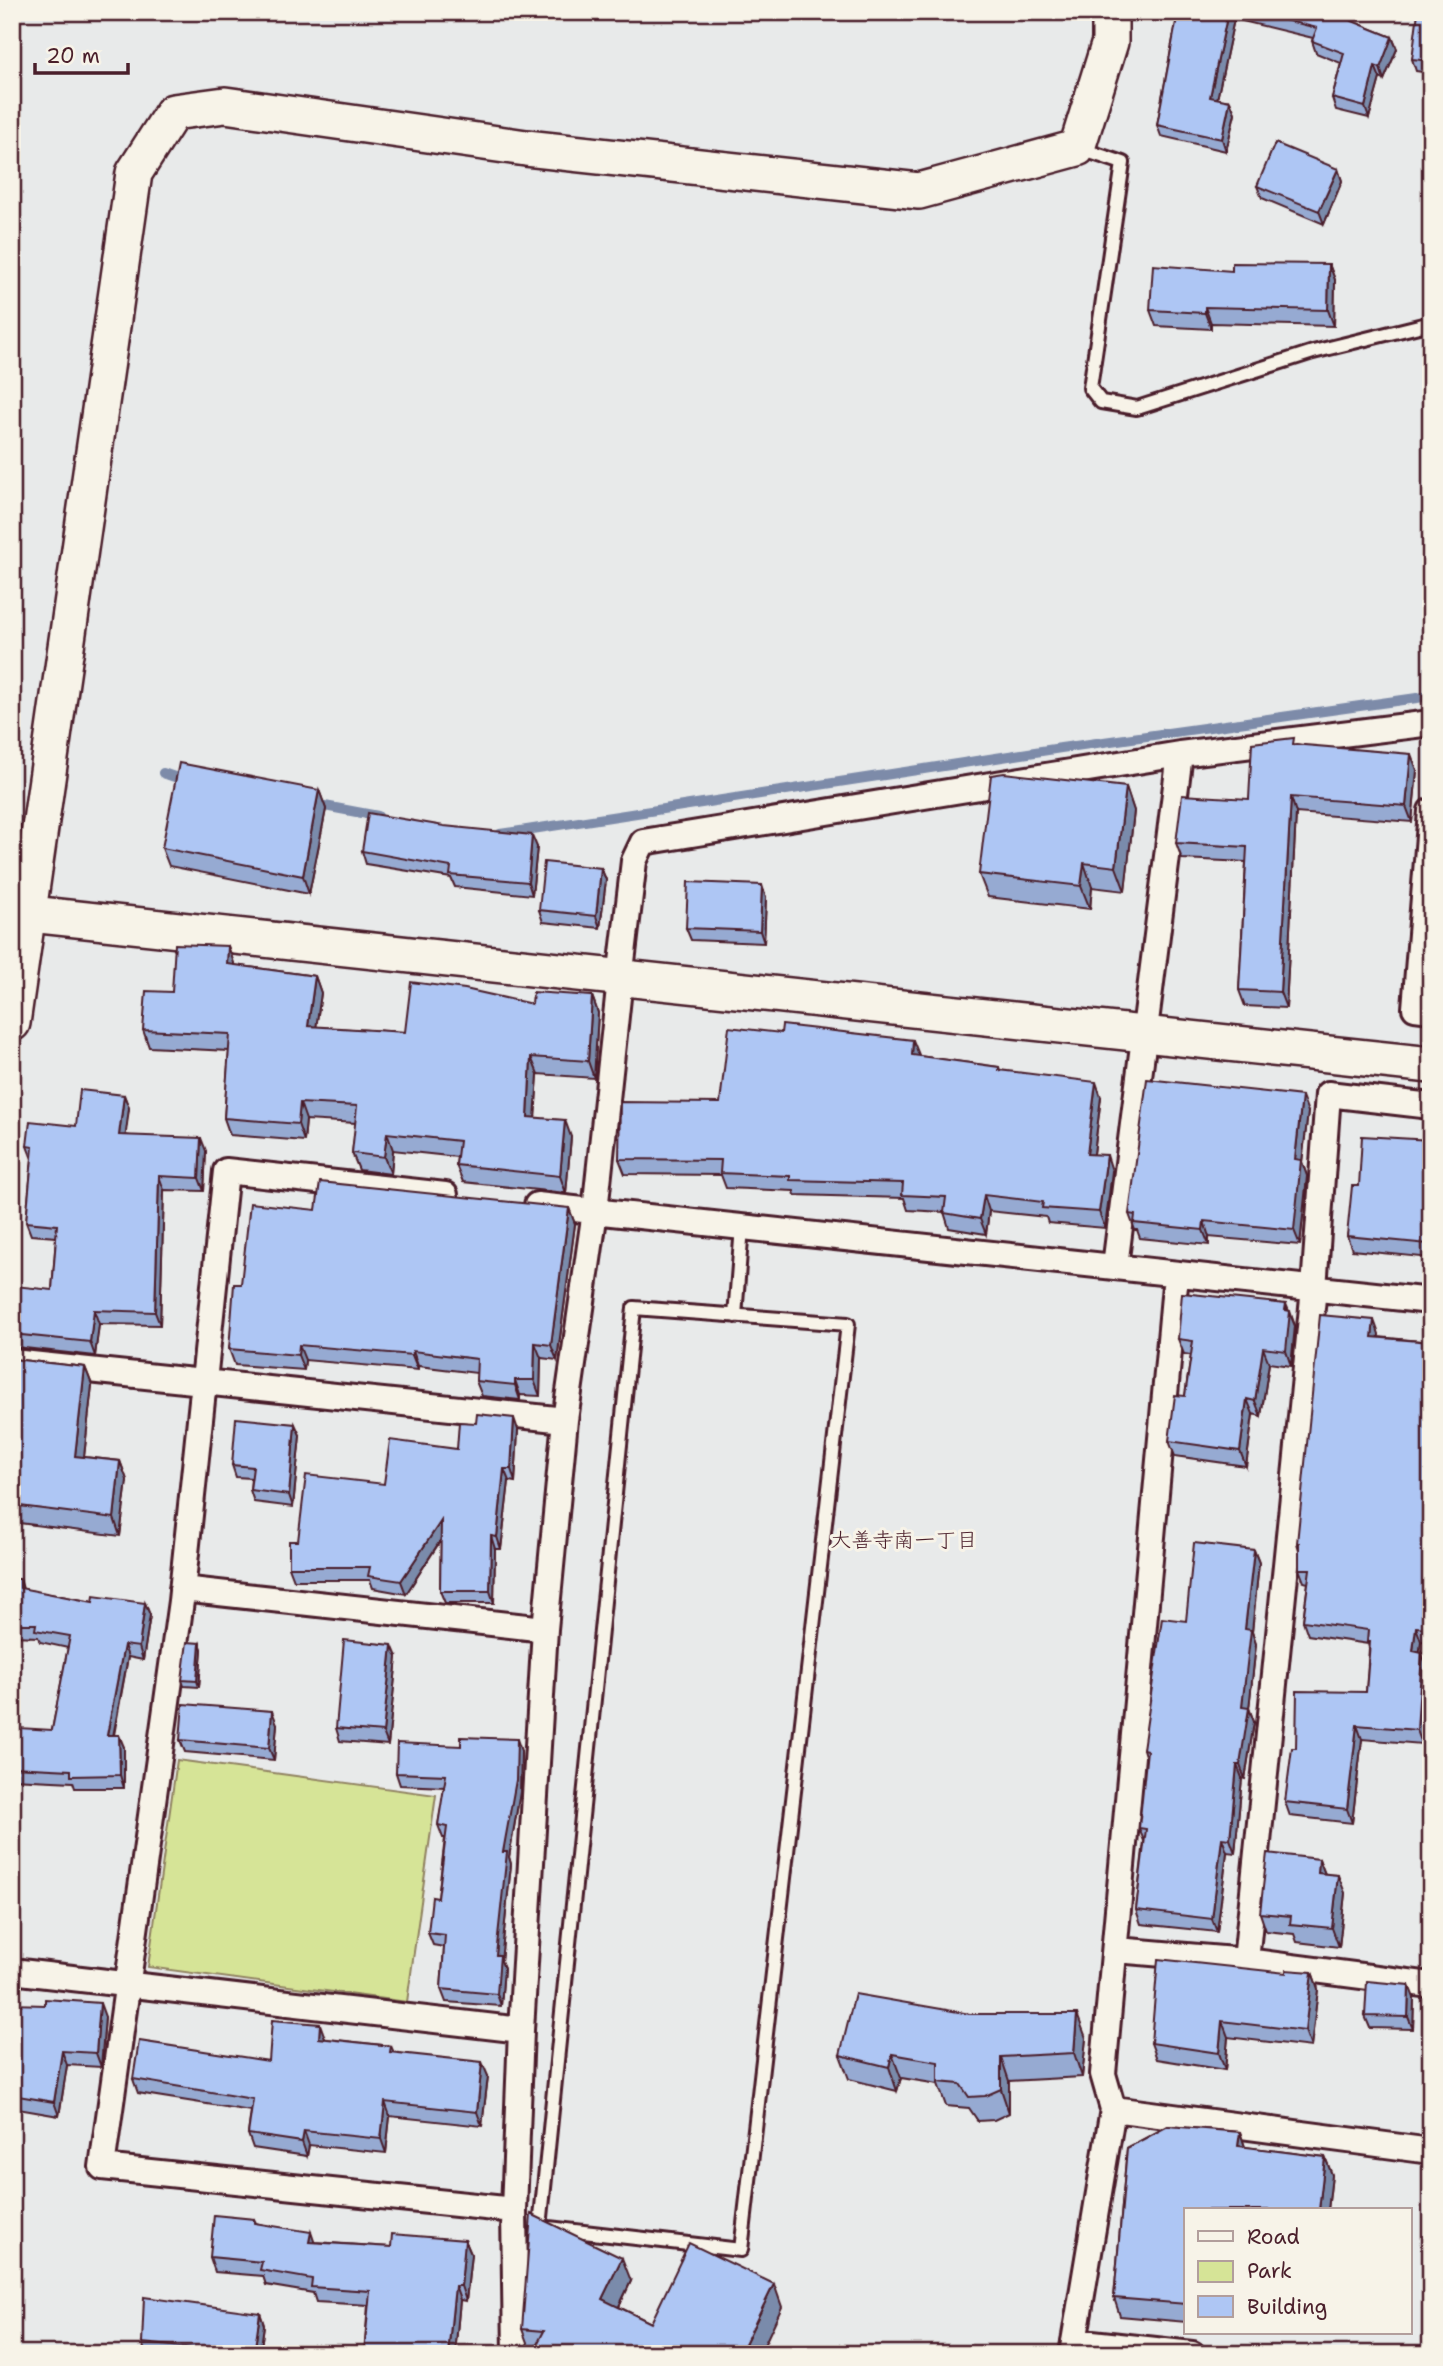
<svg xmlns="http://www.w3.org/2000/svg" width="1443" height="2366" viewBox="0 0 1443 2366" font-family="'Shantell Sans','Klee One',sans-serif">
<rect width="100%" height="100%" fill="#e8eaea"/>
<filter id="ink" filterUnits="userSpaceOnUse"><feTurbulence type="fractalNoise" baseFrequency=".0143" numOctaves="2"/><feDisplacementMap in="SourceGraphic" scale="14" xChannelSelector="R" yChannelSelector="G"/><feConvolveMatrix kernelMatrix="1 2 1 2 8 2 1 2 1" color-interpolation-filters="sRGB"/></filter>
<g filter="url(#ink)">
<!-- green -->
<path fill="#d6e497" stroke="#908261" stroke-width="2" d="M177,1760L436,1795L407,2002L148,1967Z"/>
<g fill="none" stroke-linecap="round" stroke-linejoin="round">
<!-- stream -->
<path stroke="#7d8ba9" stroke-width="10" d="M163,773L189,782
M314,804L378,816
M500,834L1061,748L1431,696"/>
<defs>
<path id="lane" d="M1078,148L1123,163L1090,388L1101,402L1137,408L1313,352L1431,323
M634,1308L848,1324L741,2250L540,2227Z
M735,1316L742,1227"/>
<path id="street" d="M1431,811L1415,1008L1431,1010
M445,1195L226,1171L181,1601L102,2167L514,2210
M537,1205L1431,1301
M1115,1266L1180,754
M12,1362L565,1420
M182,1589L545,1629
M1116,1950L1246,1961L1431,1985
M1246,1961L1314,1288L1328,1094L1431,1106
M12,1971L521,2030
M1113,2109L1103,2074L1176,1274
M1074,2341L1192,2354
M516,2354L514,2210L521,2030L545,1629L565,1420L595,1211L620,979L634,861L643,842L1180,754L1431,723
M1072,2354L1113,2109L1431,2151"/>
<path id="secondary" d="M12,912L1431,1065
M12,1023L134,173L173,112L225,105L526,148L919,191L1077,148L1110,42V12"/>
</defs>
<!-- lane casing -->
<use href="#lane" stroke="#4a1f2b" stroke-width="18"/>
<!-- street casing -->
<use href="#street" stroke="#4a1f2b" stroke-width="30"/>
<!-- secondary casing -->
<use href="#secondary" stroke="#4a1f2b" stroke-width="40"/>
<!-- lane -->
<use href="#lane" stroke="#f7f3e8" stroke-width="12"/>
<!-- street -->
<use href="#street" stroke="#f7f3e8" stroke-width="24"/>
<!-- secondary -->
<use href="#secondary" stroke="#f7f3e8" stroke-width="35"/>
</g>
<!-- wall -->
<path fill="#96aad2" stroke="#4a1f2b" stroke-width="2" d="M1178,12H1330L1392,37L1397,49L1384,80L1380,78L1369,118L1336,110L1332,98L1341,63L1316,53L1312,41L1313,38L1234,19L1217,99L1230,101L1235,113L1226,151L1161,136L1157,125Z
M1431,12V73L1416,71L1412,59Z
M1338,169L1342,181L1324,224L1262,198L1257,186Z
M1329,264L1335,280L1334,326L1211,323V329L1156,326L1150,310L1232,271Z
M1296,744L1417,770L1412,822L1296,813L1286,1008L1245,1006L1239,990L1246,862L1182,859L1176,843L1249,799Z
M1126,787L1134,811L1125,891L1092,887L1090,909L988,897L979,874Z
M319,790L326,809L309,894L169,866L162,848Z
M537,847L532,895L455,887L451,878L366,864L362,851Z
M601,868L606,880L600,928L543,922L539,910Z
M766,898L764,943L691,940L686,928Z
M228,946L234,965L315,976L321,993L316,1027L405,1032L532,1004L592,996L598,1013L594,1078L538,1074L535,1117L571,1137L566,1193L463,1182L456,1165L457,1157L393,1150L391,1174L359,1170L352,1153L356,1123L306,1120L304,1141L230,1135L224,1118L229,1051L149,1047L143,1030L172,992Z
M919,1056L999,1067L1000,1070L1101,1097L1094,1154L1112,1171L1105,1228L1048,1223L1046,1217L989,1211L986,1234L949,1228L944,1212L908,1210L904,1198L795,1195L794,1191L726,1188L721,1175L625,1174L619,1159L720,1103Z
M124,1095L129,1108L125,1135L206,1151L204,1191L164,1190L160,1325L99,1324L95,1356L16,1347L12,1338V1319L52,1290L56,1237L31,1235L26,1222L32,1159L27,1146L76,1126Z
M1308,1112L1302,1162L1307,1176L1300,1245L1209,1237V1245L1140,1238L1137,1230H1135L1129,1214Z
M1431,1140V1258L1352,1250L1347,1236L1359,1186Z
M569,1208L575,1224L557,1360L541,1358L540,1396L520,1395V1400L482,1396L476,1381L477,1373L418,1366V1370L305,1360L304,1370L235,1365L229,1349L241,1284L316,1210Z
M1288,1311H1290L1295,1326L1291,1366L1269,1363L1261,1416L1253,1414L1246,1466L1175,1456L1169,1441L1185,1396L1191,1355L1184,1354L1178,1339Z
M1379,1334L1378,1337L1431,1342V1642L1421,1641L1420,1652L1427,1667L1422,1744L1362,1739L1352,1823L1290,1816L1285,1802L1296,1748L1366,1692L1369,1648L1368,1644L1308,1635L1303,1621L1308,1583L1304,1582L1299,1569V1550L1297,1543Z
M12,1359L85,1367L92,1385L84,1457L120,1461L127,1480L120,1536L12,1522Z
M518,1430L515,1482L509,1481L501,1549H495L494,1603H445L440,1591L441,1540L406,1594L373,1588L370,1580H294L289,1567L298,1541L384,1484L457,1449Z
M300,1435L293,1507L254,1502L250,1490L251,1478L236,1477L232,1465Z
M1254,1550L1259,1563L1252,1632L1256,1644L1249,1708L1254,1722L1245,1779L1242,1778L1235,1853L1227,1852L1217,1932L1141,1924L1136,1910L1144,1841L1139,1828L1146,1759L1143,1749L1186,1621Z
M12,1579H20L23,1589L93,1602L145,1603L150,1615L143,1660L128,1657L114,1735L124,1747V1788H75L73,1782L12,1779V1733L19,1734L52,1730L68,1648L40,1642L38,1637L12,1636Z
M200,1643L202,1649L199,1687L184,1686L182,1680Z
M397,1657L388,1745L340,1741L336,1728Z
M277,1724L274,1760L185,1752L180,1740Z
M461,1746L521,1751L520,1792L509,1857L511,1864L501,1961L504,1968L501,2006L446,2002L441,1989L444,1947L433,1945L428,1933L438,1898L445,1838H443L438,1825L445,1787L400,1785L396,1773Z
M1319,1859L1325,1874L1345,1893L1339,1947L1297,1942L1294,1934L1266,1931L1260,1913Z
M1312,1972L1318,1989L1311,2047L1228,2037L1225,2070L1157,2059L1151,2043L1286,1973Z
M1414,1998L1413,2029L1370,2028L1365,2016Z
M12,2004L105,2017L101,2067L67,2065L59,2116L12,2108Z
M1086,2038L1082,2077L1009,2081V2113L994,2120L978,2121L969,2108L946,2106L938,2084L901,2078L897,2091L849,2079L840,2055Z
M325,2039L391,2046L394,2053L488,2076L482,2126L390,2116L386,2153L309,2145L307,2156L253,2148L248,2134L251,2111L138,2093L133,2079L269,2061Z
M1168,2126L1240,2132L1245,2147L1325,2157L1332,2175L1328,2210H1186V2322L1120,2316L1114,2298L1127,2148Z
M254,2219L256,2223L315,2242L391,2247L465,2240L471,2254L466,2301L460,2300L455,2354H364L368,2305L316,2302L313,2293L266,2285L263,2276L215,2272L210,2257Z
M631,2281L619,2307L651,2323L782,2307L531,2353L522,2329Z
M260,2313L264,2325L260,2354H146L142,2343Z"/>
<!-- shaded-wall -->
<path fill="#7a8bab" stroke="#4a1f2b" stroke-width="2" d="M1228,12H1232L1234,19L1215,109L1210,97Z
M1392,37L1397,49L1384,80L1380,68Z
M1375,66L1380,78L1369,118L1365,107Z
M1230,101L1235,113L1226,151L1222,139Z
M1338,169L1342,181L1324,224L1319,211Z
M1329,264L1335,280L1334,326L1328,310Z
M1205,307L1211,323V329L1205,313Z
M1411,754L1417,770L1412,822L1406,806Z
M1126,787L1134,811L1125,891L1116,867Z
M319,790L326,809L309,894L303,876Z
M1291,797L1296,813L1286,1008L1280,992Z
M532,835L537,847L532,895L528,882Z
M1084,863L1092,887L1090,909L1081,886Z
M601,868L606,880L600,928L596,916Z
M762,885L766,898L764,943L760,931Z
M228,946L234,963L233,981L227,964Z
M315,976L321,993L314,1043L308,1026Z
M592,996L598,1013L594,1078L588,1061Z
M913,1040L919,1055L917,1070L912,1055Z
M531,1057L538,1074L534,1134L528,1117Z
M1096,1082L1101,1097L1092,1169L1087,1154Z
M124,1095L129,1108L124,1148L119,1135Z
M1302,1096L1308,1112L1302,1162L1307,1176L1300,1245L1294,1230L1295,1159Z
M300,1103L306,1120L304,1141L298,1124Z
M565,1120L571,1137L566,1193L560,1176Z
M387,1133L393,1150L391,1174L384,1157Z
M201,1138L206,1151L204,1191L199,1178Z
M1107,1155L1112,1171L1105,1228L1099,1212Z
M159,1176L164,1190L160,1325L155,1312Z
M984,1195L989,1211L986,1234L980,1219Z
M569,1208L575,1224L557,1360L551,1345Z
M1431,1219V1250L1428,1244Z
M1204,1221L1209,1237V1245L1203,1230Z
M1286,1304L1295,1326L1291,1366L1286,1351Z
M94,1310L99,1324L95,1356L90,1342Z
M1374,1320L1379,1334L1377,1351L1372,1337Z
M535,1343L541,1358L540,1396L534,1380Z
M299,1345L305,1360L304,1370L298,1355Z
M1263,1348L1269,1363L1261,1416L1255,1401Z
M413,1351L418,1366V1370L412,1355Z
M85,1367L92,1385L82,1474L75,1456Z
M515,1380L520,1395V1400L515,1385Z
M1431,1384V1418L1428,1411Z
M1247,1399L1253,1414L1246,1466L1240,1451Z
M514,1418L518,1430L515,1482L511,1469Z
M295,1424L300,1435L293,1507L289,1495Z
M1431,1439V1526L1425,1513Z
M120,1461L127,1480L120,1536L114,1518Z
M504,1469L509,1481L501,1549L497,1537Z
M441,1521L445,1533L406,1594L401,1581Z
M491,1536L495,1549L494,1603L490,1591Z
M1254,1550L1259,1563L1252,1632L1256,1644L1248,1718L1249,1708L1254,1722L1245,1779L1240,1765L1245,1629Z
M145,1603L150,1615L143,1660L139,1647Z
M1416,1627L1421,1641L1418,1665L1413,1651Z
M200,1643L202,1649L199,1687L197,1681Z
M124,1645L128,1657L111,1747L107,1735Z
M392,1645L397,1657L388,1745L383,1732Z
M1422,1653L1427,1667L1422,1744L1417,1730Z
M272,1711L277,1724L274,1760L269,1748Z
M1357,1725L1362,1739L1352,1823L1347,1809Z
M119,1735L124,1747V1788L120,1775Z
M517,1739L521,1751L520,1792L509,1857L511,1864L501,1961L504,1968L501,2006L497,1994L496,1955L503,1852Z
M1237,1765L1242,1778L1235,1853L1230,1839Z
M1222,1838L1227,1852L1217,1932L1212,1919Z
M1319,1859L1326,1877L1318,1873Z
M1338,1875L1345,1893L1339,1947L1332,1928Z
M1312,1972L1318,1989L1311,2047L1305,2031Z
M1409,1985L1414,1998L1413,2029L1408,2017Z
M100,2003L105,2017L101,2067L96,2053Z
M1077,2014L1086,2038L1082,2077L1074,2053Z
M1222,2021L1228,2037L1225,2070L1219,2053Z
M320,2024L325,2038L324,2052L319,2038Z
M62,2051L67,2065L59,2116L54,2102Z
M892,2054L901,2078L897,2091L889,2067Z
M1001,2057L1009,2081V2113L1001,2089Z
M482,2062L488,2076L482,2126L477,2112Z
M385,2102L390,2116L386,2153L381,2139Z
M304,2131L309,2145L307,2156L302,2142Z
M1240,2132L1246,2150L1238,2146Z
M1325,2157L1332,2175L1328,2210H1319Z
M311,2232L316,2247L309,2242Z
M465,2240L471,2254L466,2301L461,2286Z
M622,2258L631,2281L611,2323L602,2299Z
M774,2284L782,2307L760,2354H740Z
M455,2286L460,2300L455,2354H448Z
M260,2313L264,2325L260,2354H254Z"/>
<!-- building -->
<path fill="#aec6f4" stroke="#4a1f2b" stroke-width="2" d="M1178,12H1228L1210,97L1230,101L1222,139L1157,125Z
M1252,12H1330L1392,37L1380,68L1375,66L1365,107L1332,98L1344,53L1312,41L1317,28Z
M1418,12H1431V61L1412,59Z
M1275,143L1338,169L1319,211L1257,186Z
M1232,263L1329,264L1328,310L1205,307V313L1150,310L1153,265L1232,271Z
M1294,738L1293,744L1411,754L1406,806L1291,797L1280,992L1239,990L1247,847L1176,843L1182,795L1249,799L1252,743Z
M179,763L319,790L303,876L162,848Z
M1004,773L1126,787L1116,867L1084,863L1081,886L979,874L991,775Z
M368,813L444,826L532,835L528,882L450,875L451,867L362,851Z
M544,862L601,868L596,916L539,910Z
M688,882L762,885L760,931L686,928Z
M175,944L228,946L227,964L315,976L308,1026L405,1032L411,982L465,989L532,1004L533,992L592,996L588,1061L531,1057L528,1117L565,1120L560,1176L456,1165L459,1141L387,1133L384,1157L352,1153L357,1106L300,1103L298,1124L224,1118L230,1034L143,1030L146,991L172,992Z
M782,1025L913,1040L912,1055L999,1067V1070L1096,1082L1087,1154L1107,1155L1099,1212L1042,1208L1043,1202L984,1195L980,1219L944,1213L946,1197L902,1195L903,1183L790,1180V1176L720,1173L721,1160L619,1159L620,1102L720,1103L729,1027L781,1033Z
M1147,1079L1302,1096L1295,1159L1301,1160L1294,1230L1204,1221L1203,1230L1134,1223L1135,1215L1129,1214Z
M80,1090L124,1095L119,1135L201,1138L199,1178L159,1176L155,1312L94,1310L90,1342L12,1334V1319L15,1286L52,1290L57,1225L26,1222L33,1147L27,1146L30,1121L76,1126Z
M1362,1136L1431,1140V1219L1428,1244L1347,1236L1352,1186H1359Z
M320,1182L569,1208L551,1345L535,1343L534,1380H515V1385L476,1381L477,1359L413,1351L412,1355L299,1345L298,1355L229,1349L234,1284H241L250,1203L316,1210Z
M1182,1293L1286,1304L1285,1310L1290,1311L1286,1351L1263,1348L1255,1401L1247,1399L1240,1451L1169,1441L1175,1395L1185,1396L1193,1341L1178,1339Z
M1320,1315L1374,1320L1372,1337L1431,1342V1384L1428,1411H1431V1439L1425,1513H1431V1611L1429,1628L1416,1627L1413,1651L1422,1653L1417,1730L1357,1725L1347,1809L1285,1802L1292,1748H1296L1297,1691L1366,1692L1370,1642H1367L1368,1630L1303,1621L1310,1569H1299V1543H1297Z
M12,1359L85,1367L75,1456L120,1461L114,1518L12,1505Z
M477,1414L514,1418L511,1469H504L497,1537L491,1536L490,1591H440L441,1521L401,1581L368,1576L370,1567H289V1541H298L306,1475L384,1484L390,1440L457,1449L459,1422L476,1423Z
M236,1418L295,1424L289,1495L250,1490L253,1467L232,1465Z
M1194,1543L1254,1550L1245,1629L1251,1630L1242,1707L1249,1708L1240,1765H1237L1230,1839L1222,1838L1212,1919L1136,1910L1146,1829L1139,1828L1147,1750L1143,1749L1162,1618L1186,1621Z
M12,1579H20V1588L93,1602L94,1596L145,1603L139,1647L124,1645L107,1735H119L120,1775L71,1776V1770L12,1767V1733L19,1734V1728L52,1730L70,1636L35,1630L36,1624H12Z
M344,1640L392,1645L383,1732L336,1728Z
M187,1642L200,1643L197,1681L182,1680Z
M183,1704L272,1711L269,1748L180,1740Z
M461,1737L517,1739L516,1780L503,1852H507L496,1955H500L497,1994L441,1989L445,1935L428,1933L432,1897L438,1898L447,1827L438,1825L446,1775L396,1773L397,1743L461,1746Z
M1267,1853L1319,1859L1318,1873L1338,1875L1332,1928L1290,1924L1291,1916L1260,1913Z
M1158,1959L1286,1973V1970L1312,1972L1305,2031L1222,2021L1219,2053L1151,2043Z
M1367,1981L1409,1985L1408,2017L1365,2016Z
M855,1994L970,2014H1077L1074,2053L1001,2057V2089L985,2096L969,2097L960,2084L938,2082V2062L892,2054L889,2067L840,2055Z
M45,1999L100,2003L96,2053L62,2051L54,2102L12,2095V2004L45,2005Z
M272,2020L320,2024L319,2038L391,2046L390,2052L482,2062L477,2112L385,2102L381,2139L304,2131L302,2142L248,2134L253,2099L133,2079L139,2041L269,2061Z
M1168,2126L1240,2132L1238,2146L1325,2157L1319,2210H1186V2304L1114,2298L1127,2148Z
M531,2214L622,2258L602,2299L651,2323L689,2243L774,2284L740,2354H532L544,2331L522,2329Z
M214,2215L254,2219V2223L311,2232L309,2242L391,2247L392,2234L465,2240L461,2286H455L448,2354H364L370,2291L311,2287L312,2279L260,2270L262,2262L210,2257Z
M144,2297L260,2313L254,2354L142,2343Z"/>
</g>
<g text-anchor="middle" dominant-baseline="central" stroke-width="6" stroke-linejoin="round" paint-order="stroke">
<!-- neighbourhood labels -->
<g font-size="21" fill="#4a1f2b" stroke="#f7f3e8">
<text x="904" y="1540">大善寺南一丁目</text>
</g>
</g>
<!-- margin -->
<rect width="1443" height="2366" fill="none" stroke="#f7f3e8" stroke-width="42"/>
<rect x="21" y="21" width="1401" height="2324" fill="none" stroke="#4a1f2b" stroke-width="2.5" filter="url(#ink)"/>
<!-- legend -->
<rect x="1184" y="2208" width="228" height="126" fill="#f7f3e8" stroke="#b29e9c" stroke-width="2"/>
<rect x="1198" y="2231" width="35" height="10" fill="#f7f3e8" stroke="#b29e9c" stroke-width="2"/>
<text x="1247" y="2244" font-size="21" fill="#4a1f2b">Road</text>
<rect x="1198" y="2261" width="35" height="21" fill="#d6e497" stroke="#b29e9c" stroke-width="2"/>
<text x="1247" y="2278" font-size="21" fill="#4a1f2b">Park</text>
<rect x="1198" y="2296" width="35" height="21" fill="#aec6f4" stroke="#b29e9c" stroke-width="2"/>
<text x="1247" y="2314" font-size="21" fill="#4a1f2b">Building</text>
<!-- scale -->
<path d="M35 63v10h93v-10" fill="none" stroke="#4a1f2b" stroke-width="3.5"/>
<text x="46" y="63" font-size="21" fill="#4a1f2b" stroke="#f7f3e8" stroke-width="5" paint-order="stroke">20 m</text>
</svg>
